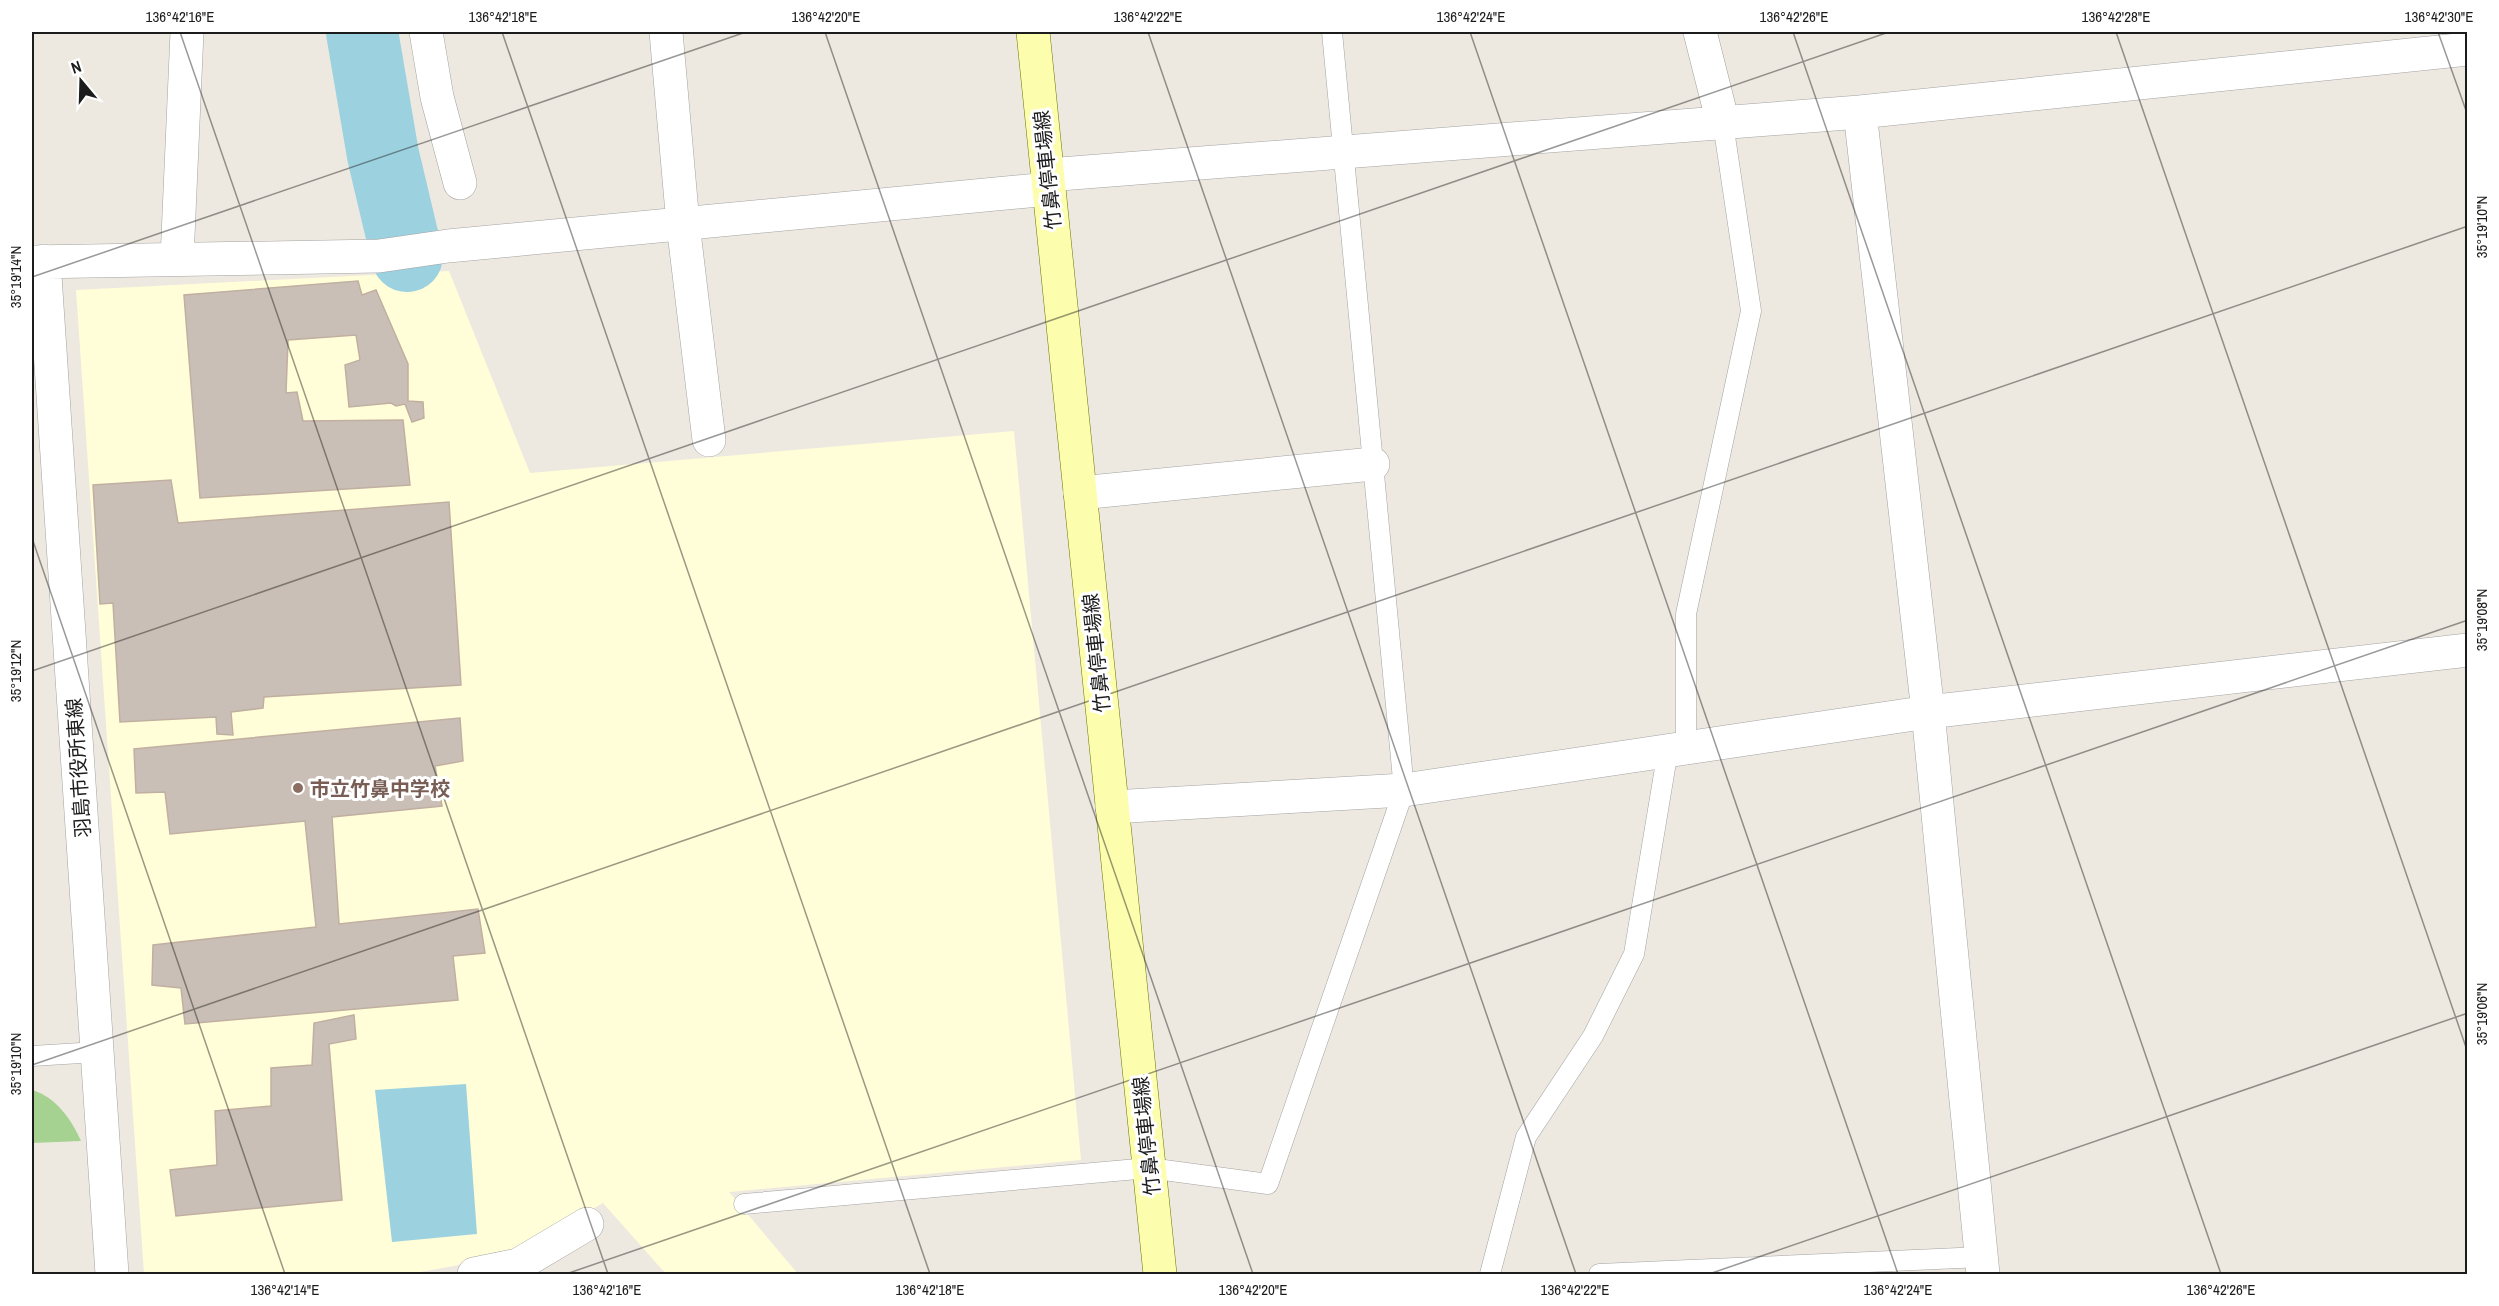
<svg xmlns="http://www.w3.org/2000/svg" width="2499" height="1306" viewBox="0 0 2499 1306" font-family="'Archivo Narrow','Noto Sans JP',sans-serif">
<rect width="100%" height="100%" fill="#eee9e0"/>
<!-- education -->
<path fill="#fffed8" d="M449,271L530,473L1014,431L1081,1160L729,1192L798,1274H666L603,1203L513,1255L410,1274H144L76,290Z"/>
<!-- forest -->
<path fill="#a5d191" d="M32,1090C56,1097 71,1119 81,1141L32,1143Z"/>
<!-- water -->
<path fill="#9cd2e0" d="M466,1084L477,1234L392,1242L375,1090Z"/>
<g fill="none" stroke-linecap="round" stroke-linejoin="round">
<!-- river -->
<path stroke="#9cd2e0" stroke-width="72" d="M362,32L383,155L407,256"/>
</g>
<!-- building -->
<path fill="#cabfb6" stroke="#c1afa1" stroke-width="1.5" d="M358,281L362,295L376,290L408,364V401L423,402L424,418L412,422L405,404L396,406L391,403L349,407L345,365L360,360L356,335L288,340L286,393L297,392L303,421L403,420L410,485L200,498L184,295Z
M171,480L178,523L449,502L461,685L264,697L263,708L231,712L233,735L217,734L216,717L120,722L113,603L100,604L93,485Z
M460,718L463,761L435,766L442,806L332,817L339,924L478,909L485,953L453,956L458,1000L185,1024L181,988L152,985L153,945L316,927L305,821L170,834L165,792L136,793L134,749Z
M354,1015L356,1039L329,1044L342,1200L176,1216L170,1170L217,1165L215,1111L271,1106V1068L312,1065L314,1023Z"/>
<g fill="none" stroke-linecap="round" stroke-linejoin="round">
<defs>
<path id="service" d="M1686,748V614L1751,311L1723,123
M32,1056L97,1052
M744,1204L1149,1168L1268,1184L1404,790L1332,32
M1490,1274L1526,1137L1593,1036L1634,954L1668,750
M1599,1274L1982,1257"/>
<path id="minor" d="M426,32L437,97L460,183
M666,32L683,224L709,440
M1700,32L1723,123
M1860,112L1928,712L1983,1274
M1047,175L1860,112L2468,49
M177,259L187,32
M1080,493L1373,464
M1112,807L1404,790L1928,712L2468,650
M474,1274L518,1265L587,1224"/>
<path id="tertiary" d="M44,261L112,1274
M32,262L379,256L448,246L1049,189"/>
<path id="secondary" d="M1033,32L1160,1274"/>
</defs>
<!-- service casing -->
<use href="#service" stroke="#a3a3a3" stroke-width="21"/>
<!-- minor casing -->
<use href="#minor" stroke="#a3a3a3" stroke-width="34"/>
<!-- tertiary casing -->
<use href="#tertiary" stroke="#a3a3a3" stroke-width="34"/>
<!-- secondary casing -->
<use href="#secondary" stroke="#6a7500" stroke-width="34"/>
<!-- service -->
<use href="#service" stroke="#fff" stroke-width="20"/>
<!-- minor -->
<use href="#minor" stroke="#fff" stroke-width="33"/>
<!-- tertiary -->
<use href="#tertiary" stroke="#fff" stroke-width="33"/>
<!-- secondary -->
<use href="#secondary" stroke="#fcfeae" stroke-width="33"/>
</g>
<!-- ticks -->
<path fill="none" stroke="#1c1c1c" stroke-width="1.5" stroke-opacity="0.45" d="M180,32L608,1274M502,32L930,1274M825,32L1253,1274M1148,32L1576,1274M1470,32L1898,1274M1793,32L2221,1274M2116,32L2468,1053M2438,32L2468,116M32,277L746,32M32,538L285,1274M32,671L1889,32M32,1065L2468,226M566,1274L2468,620M1709,1274L2468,1013"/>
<!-- markers -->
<circle fill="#8d6e63" stroke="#fff" stroke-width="2" cx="298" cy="788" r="6"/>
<g text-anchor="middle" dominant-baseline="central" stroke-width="6" stroke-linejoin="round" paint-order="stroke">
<!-- street labels -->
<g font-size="20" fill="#1c1c1c" stroke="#fff">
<text transform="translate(1047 170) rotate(-96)">竹鼻停車場線</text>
<text transform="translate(1096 653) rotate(-96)">竹鼻停車場線</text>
<text transform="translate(78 768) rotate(-94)">羽島市役所東線</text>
<text transform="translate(1146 1136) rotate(-96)">竹鼻停車場線</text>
</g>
<!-- education labels -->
<g font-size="20" font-weight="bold" fill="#785e54" stroke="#fff" text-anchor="start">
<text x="310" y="788">市立竹鼻中学校</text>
</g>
</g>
<!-- border -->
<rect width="2499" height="1306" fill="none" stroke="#ffffff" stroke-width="66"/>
<!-- north arrow -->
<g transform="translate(81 81) rotate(341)" stroke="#ffffff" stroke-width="4.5" paint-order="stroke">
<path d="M0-4.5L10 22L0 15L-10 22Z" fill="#1c1c1c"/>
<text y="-9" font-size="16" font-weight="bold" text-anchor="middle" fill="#1c1c1c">N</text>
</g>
<rect x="33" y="33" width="2433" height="1240" fill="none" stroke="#1c1c1c" stroke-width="2"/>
<g font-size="15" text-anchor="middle" fill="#1c1c1c">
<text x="180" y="22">136°42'16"E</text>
<text x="503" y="22">136°42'18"E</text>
<text x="826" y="22">136°42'20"E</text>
<text x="1148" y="22">136°42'22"E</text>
<text x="1471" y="22">136°42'24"E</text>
<text x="1794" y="22">136°42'26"E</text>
<text x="2116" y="22">136°42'28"E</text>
<text x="2439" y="22">136°42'30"E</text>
<text transform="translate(2482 227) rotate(-90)" y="5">35°19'10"N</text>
<text transform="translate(16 277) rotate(-90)" y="5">35°19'14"N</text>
<text transform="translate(2482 620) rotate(-90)" y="5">35°19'08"N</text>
<text transform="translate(16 671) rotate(-90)" y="5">35°19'12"N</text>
<text transform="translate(2482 1014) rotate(-90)" y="5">35°19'06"N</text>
<text transform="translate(16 1064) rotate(-90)" y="5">35°19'10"N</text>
<text x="285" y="1295">136°42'14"E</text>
<text x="607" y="1295">136°42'16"E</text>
<text x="930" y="1295">136°42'18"E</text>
<text x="1253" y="1295">136°42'20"E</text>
<text x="1575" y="1295">136°42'22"E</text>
<text x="1898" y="1295">136°42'24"E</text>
<text x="2221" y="1295">136°42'26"E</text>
</g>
</svg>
